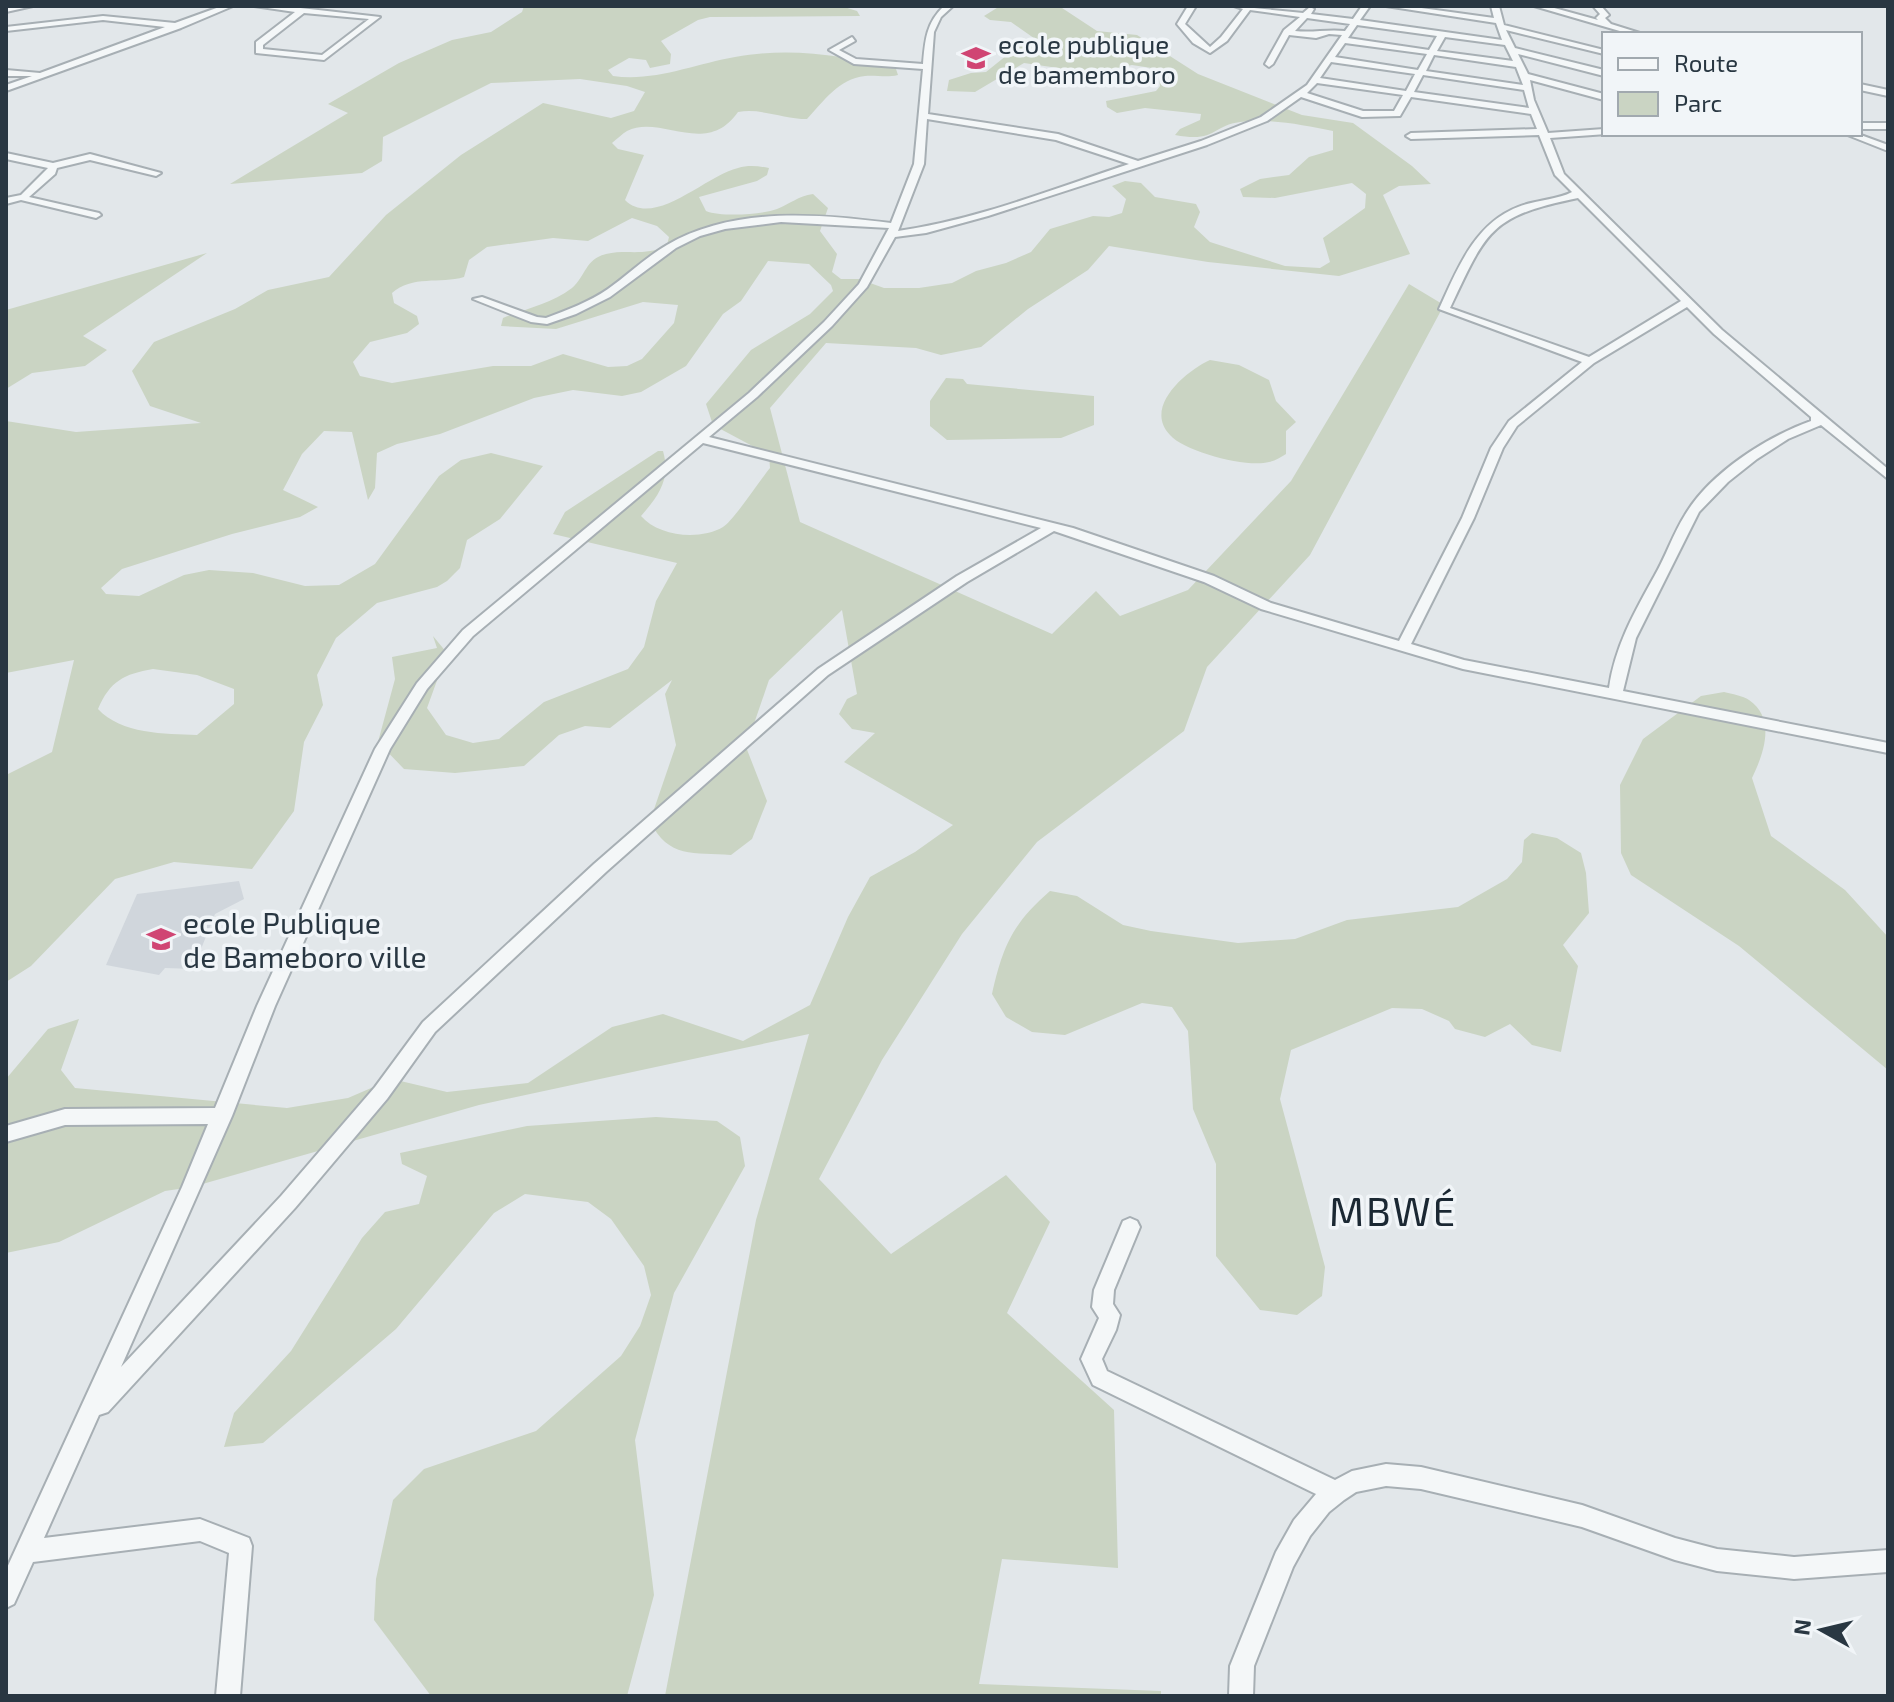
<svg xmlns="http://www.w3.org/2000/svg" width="1894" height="1702" viewBox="0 0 1894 1702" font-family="'Exo 2',sans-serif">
<rect width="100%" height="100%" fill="#e2e7ea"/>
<!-- built -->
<path fill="#d0d6dc" d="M239,881L244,899L215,914L193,969L165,968L159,975L106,965L137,894Z"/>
<!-- green -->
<path fill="#cad4c3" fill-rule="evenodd" d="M524,6H841L857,11L860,16L710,17L698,20L661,41L671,54L670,64L650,68L646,60L629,58L608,70L613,76C654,82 695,64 735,57C789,47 844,55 896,69L898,75C886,78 877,75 865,76C838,79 824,101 807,119C783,119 762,108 738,112C706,158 661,114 627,131C622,134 617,139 612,143L618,149L644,155L625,200C654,229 705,176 738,168C748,165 758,166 769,168L767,175L757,181L699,197L706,211C721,217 760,215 777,209C790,204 798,196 813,194L828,208L820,231L837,254L832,272L841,279H859L884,288H919L952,283L976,271L1006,263L1031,252L1050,229L1093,216L1109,217L1122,213L1126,199L1112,186L1125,181L1141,183L1155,197L1196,204L1200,212L1194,227L1210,242L1285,266L1320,268L1330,262L1323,238L1365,208L1366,194L1352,183L1275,198L1243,197L1240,189L1260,179L1289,175L1309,157L1333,150V131C1304,125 1269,118 1240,122C1211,126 1216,143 1175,135L1180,129L1200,120L1201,114L1145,108L1117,113L1107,107L1106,101L1156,91L1160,86L1158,69L1132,65L1092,73L1024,63L975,92L947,91L949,80L971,73L986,72L1017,47L1038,41L1011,22L990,20L984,16L1000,6H1059L1097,31L1137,35L1198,74L1302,115L1353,123L1412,166L1431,184L1399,186L1383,195L1410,254L1339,276L1208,262L1109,246L1088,270L1028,309L981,347L941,355L916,348L826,343L770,408L800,522L1052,634L1096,591L1120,616L1188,590L1291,481L1409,284L1444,305L1310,555L1207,667L1184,731L1037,842L962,934L882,1060L819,1179L891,1254L1006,1175L1050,1222L1007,1313L1114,1410L1118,1568L1002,1559L979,1684L1161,1691V1696H665L756,1220L809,1034L479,1105L192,1187L165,1191L59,1242L6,1253V1079L48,1029L79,1019L61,1070L75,1088L287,1108L348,1098L392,1079L447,1092L528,1083L612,1027L663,1014L743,1041L810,1005L848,917L870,877L915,852L953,825L844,762L875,733L852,729L839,714L847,699L857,694L842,610L769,680L746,747L767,801L752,839L731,855C694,852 668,859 650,821L676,745L665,694L672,680L610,728L585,726L559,735L524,766L455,773L404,769L378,742L395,679L392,657L437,648L433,636L447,653L427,708L446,735L473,743L499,739L544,702L628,669L644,647L656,601L677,563L553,534L565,512L658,451H663C671,479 659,495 641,516C658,536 699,541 723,527C734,520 760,480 770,468L769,455L713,425L706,404L751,350L810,314L833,291L831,285L809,264L768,261L741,301L723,314L686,366L641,392L622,396L573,390L534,398L440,434L397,444L377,453L375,488L368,500L352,432L324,431L302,454L283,490L318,507L300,517L232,534L122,569L101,588L106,594L139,596L184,575L209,570L253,573L305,586L339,585L375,564L439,476L461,460L491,453L543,466L500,519L467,540L460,568L447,581L437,587L377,603L336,638L317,675L323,705L304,742L294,811L252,869L174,862L115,879L31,966L6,982V775L52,752L74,660L6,673V421L76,432L201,423L150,406L132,371L154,342L235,309L268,290L329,277L386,215L461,155L543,103L611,118L634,111L645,92L627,86L580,79L491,83L383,137L382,161L362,173L230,184L348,113L328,104L399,63L452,40L491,32L522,12ZM632,218L657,226L669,237L667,245C646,257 628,249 606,254C585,259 586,276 572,288C552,303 526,309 503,318L501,326L556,329L643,302L678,305L674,323L642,359L627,366L608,367L563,354L531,366H493L392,383L360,376L353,362L370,342L407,333L419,324L417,316L394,303L392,293C412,275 440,284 464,277L469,260L487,247L553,238L588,241ZM153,669L197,675L234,689V704L197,735C165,734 121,734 98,709C110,681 124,674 153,669Z
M207,253L83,336L107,350L85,366L32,373L6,389V310Z
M1210,360L1239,365L1269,380L1276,401L1296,422L1286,431V454C1281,457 1275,461 1269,462C1247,468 1185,452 1170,435C1143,407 1186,371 1210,360Z
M946,378L963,379L967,384L1094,396V425L1061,438L947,440L930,426V401Z
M1724,692C1732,694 1743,696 1749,700C1777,719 1763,755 1752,778L1771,836L1845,890L1888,937V1070L1739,946L1631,875L1621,853L1620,785L1643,739L1701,696Z
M1532,833L1557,838L1581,853L1586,873L1589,913L1563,945L1578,966L1561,1052L1532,1045L1510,1024L1485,1037L1455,1029L1449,1021L1422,1009L1392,1008L1291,1050L1280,1099L1325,1267L1322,1296L1297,1315L1260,1310L1216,1256V1164L1193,1109L1188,1031L1172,1007L1142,1003L1065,1035L1032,1032L1006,1017L992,994C1003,946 1012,924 1050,891L1077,896L1123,925L1151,931L1238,943L1295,939L1347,920L1458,907L1507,879L1522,862L1524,840Z
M656,1117L717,1121L740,1137L745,1166L674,1293L635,1440L654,1595L627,1696H431L374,1620L376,1579L393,1500L424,1469L536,1431L621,1356L640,1326L651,1295L644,1266L611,1219L588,1202L525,1194L494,1213L396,1329L263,1443L224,1447L234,1413L291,1351L362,1238L385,1212L419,1204L427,1176L402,1164L400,1153L527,1126Z"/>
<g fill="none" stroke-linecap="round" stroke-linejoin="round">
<defs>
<path id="minor" d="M15,6H33L6,12V8Z
M222,6H233L181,28L6,91V85L32,76H6V70L40,73L165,27L103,20L6,31V27L103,16L175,23Z
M254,6H283L380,17L324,60L256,53V42L295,12ZM304,13L369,19L322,55L263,49V45Z
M944,6H953L941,17L934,32L928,114L1058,134L1138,161L1201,141L1261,117L1307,85L1342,35L1329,34L1316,38L1289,35L1273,64L1269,67L1265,64L1284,30L1300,17L1250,10L1227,41L1210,53L1193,43L1177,24L1188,6H1196L1185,24L1210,47L1221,37L1243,9L1234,6L1303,13L1310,7L1314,9L1311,14L1353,19L1362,6H1370L1360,20L1502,40L1496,23L1386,6H1407L1494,18L1491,6H1499L1504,25L1604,50V54L1506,30L1515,48L1604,70V76L1518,54L1528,74L1604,94V100L1530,80L1534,100L1548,133L1604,129V134H1607L1550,138L1564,174L1722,330L1888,469V479L1821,425L1788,439L1757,459L1728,482L1699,512L1636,638L1623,691L1888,743V753L1463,669L1261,609L1204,582L1054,531L967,582L828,675L606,872L435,1032L387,1099L295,1208L108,1412L99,1415L44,1538L200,1519L249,1538L252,1546L240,1696H216L229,1553L200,1541L33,1562L14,1604L6,1608V1570L182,1187L208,1124L65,1125L6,1142V1126L65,1109L215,1108L257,1006L375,749L417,683L463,630L749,393L824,322L859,284L889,228L781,222L725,229L700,236L676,248L610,297L576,314L547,324L531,322L473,299L482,297L537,317L546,318C567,310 589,302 608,289C628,275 646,257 667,245C734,206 818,214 891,223L914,164L923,69L854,64L829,50L852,37L855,41L839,50L856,59L923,64C925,41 926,23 944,6ZM1307,18L1350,24L1345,31C1327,29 1313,33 1295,31ZM1357,25L1437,36L1429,50L1348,38ZM1445,37L1505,45L1513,61L1437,51ZM1345,43L1427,54L1418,70L1335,57ZM1434,55L1516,67L1523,85L1426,71ZM1331,62L1415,74L1406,91L1320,78ZM1423,75L1524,90L1529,108L1414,92ZM1317,83L1403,95L1394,111H1363L1307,93ZM1301,97L1362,117L1400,116L1411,97L1531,114L1537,129L1411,133L1406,136L1411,139L1539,135L1555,175L1572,192C1557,200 1535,200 1518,207C1474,224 1457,270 1439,309L1582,362L1509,421L1491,448L1462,518L1399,641L1271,603L1214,576L1073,528L709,437L757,397L832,326L867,287L895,237L926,233L988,216L1207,145L1267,121ZM927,119L1056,140L1129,164C1053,189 976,220 898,231L924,164ZM1578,198L1681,301L1589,357L1450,308C1487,229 1491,216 1578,198ZM1687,307L1714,334L1811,417V421C1766,437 1710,473 1685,515C1673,534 1666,556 1655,575C1635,611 1615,646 1609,688L1464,660L1411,644L1474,518L1503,448L1517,426L1594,363ZM703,443L1041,528L957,576L818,669L594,864L423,1022L375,1087L281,1196L121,1367L232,1116L275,1006L390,749L427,689L473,636Z
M1534,6H1547L1598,20L1596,18L1600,14L1593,6H1601L1609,15L1605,18L1611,24L1643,34H1630Z
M1860,84L1888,90V96L1860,90Z
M1860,123H1888V129H1860Z
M1845,134H1858L1888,145V151Z
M6,153L53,163L90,154L161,173L156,176L90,160L57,168L55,174L29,197L99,213L101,215L96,218L21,200L6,204V198L21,195L48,168L6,159Z
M1130,1218L1137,1221L1140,1227L1114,1290L1113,1304L1120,1315L1116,1330L1102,1359L1107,1371L1335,1480L1352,1471L1386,1464L1421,1467L1582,1505L1675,1538L1717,1549L1794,1557L1888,1550V1572L1794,1579L1717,1571L1675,1560L1582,1527L1421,1489L1386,1486L1356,1492L1344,1500L1329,1512L1310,1536L1293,1567L1254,1666L1253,1696H1229L1230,1666L1276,1552L1294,1520L1316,1494L1093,1385L1081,1359L1099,1318L1092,1307L1094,1290L1123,1221Z"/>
</defs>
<!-- minor casing -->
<use href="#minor" stroke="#a7afb4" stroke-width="4"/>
<!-- minor -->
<use href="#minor" fill="#f4f7f8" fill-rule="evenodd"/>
</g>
<!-- icons -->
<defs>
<symbol id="school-bare" viewBox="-9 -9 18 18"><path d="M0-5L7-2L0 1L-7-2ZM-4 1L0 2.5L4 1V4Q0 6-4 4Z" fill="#d04573" stroke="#f1f5f8" stroke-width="2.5" paint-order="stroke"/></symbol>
</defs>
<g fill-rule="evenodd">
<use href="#school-bare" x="956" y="38" width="40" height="40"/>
<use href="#school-bare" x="141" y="919" width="40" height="40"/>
</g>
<g text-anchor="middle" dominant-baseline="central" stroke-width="7" stroke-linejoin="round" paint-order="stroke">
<!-- far-poi labels -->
<g font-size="26" fill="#293742" stroke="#f1f5f8" text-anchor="start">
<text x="998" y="43">ecole publique<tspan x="998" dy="30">de bamemboro</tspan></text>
</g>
<!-- poi labels -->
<g font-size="30" fill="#293742" stroke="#f1f5f8" text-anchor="start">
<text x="183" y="922">ecole Publique<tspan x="183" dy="34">de Bameboro ville</tspan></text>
</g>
<!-- near-quarter labels -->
<g font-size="40" letter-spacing="2" fill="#1b2833" stroke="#f1f5f8">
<text x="1393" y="1210">MBWÉ</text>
</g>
</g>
<!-- border -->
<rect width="1894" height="1702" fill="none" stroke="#293742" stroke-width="16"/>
<!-- legend -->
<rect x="1602" y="32" width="260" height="104" fill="#f1f5f8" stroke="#a1a9af" stroke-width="2"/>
<rect x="1618" y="58" width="40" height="12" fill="#f4f7f8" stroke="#a1a9af" stroke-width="2"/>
<text x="1674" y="72" font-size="24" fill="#293742">Route</text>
<rect x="1618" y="92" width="40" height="24" fill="#cad4c3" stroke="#a1a9af" stroke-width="2"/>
<text x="1674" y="112" font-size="24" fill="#293742">Parc</text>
<!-- north arrow -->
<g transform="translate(1822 1630) rotate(278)" stroke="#f1f5f8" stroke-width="6" paint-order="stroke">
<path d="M0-6L14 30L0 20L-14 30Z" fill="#293742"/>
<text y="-12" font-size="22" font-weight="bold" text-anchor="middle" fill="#293742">N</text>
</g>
</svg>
